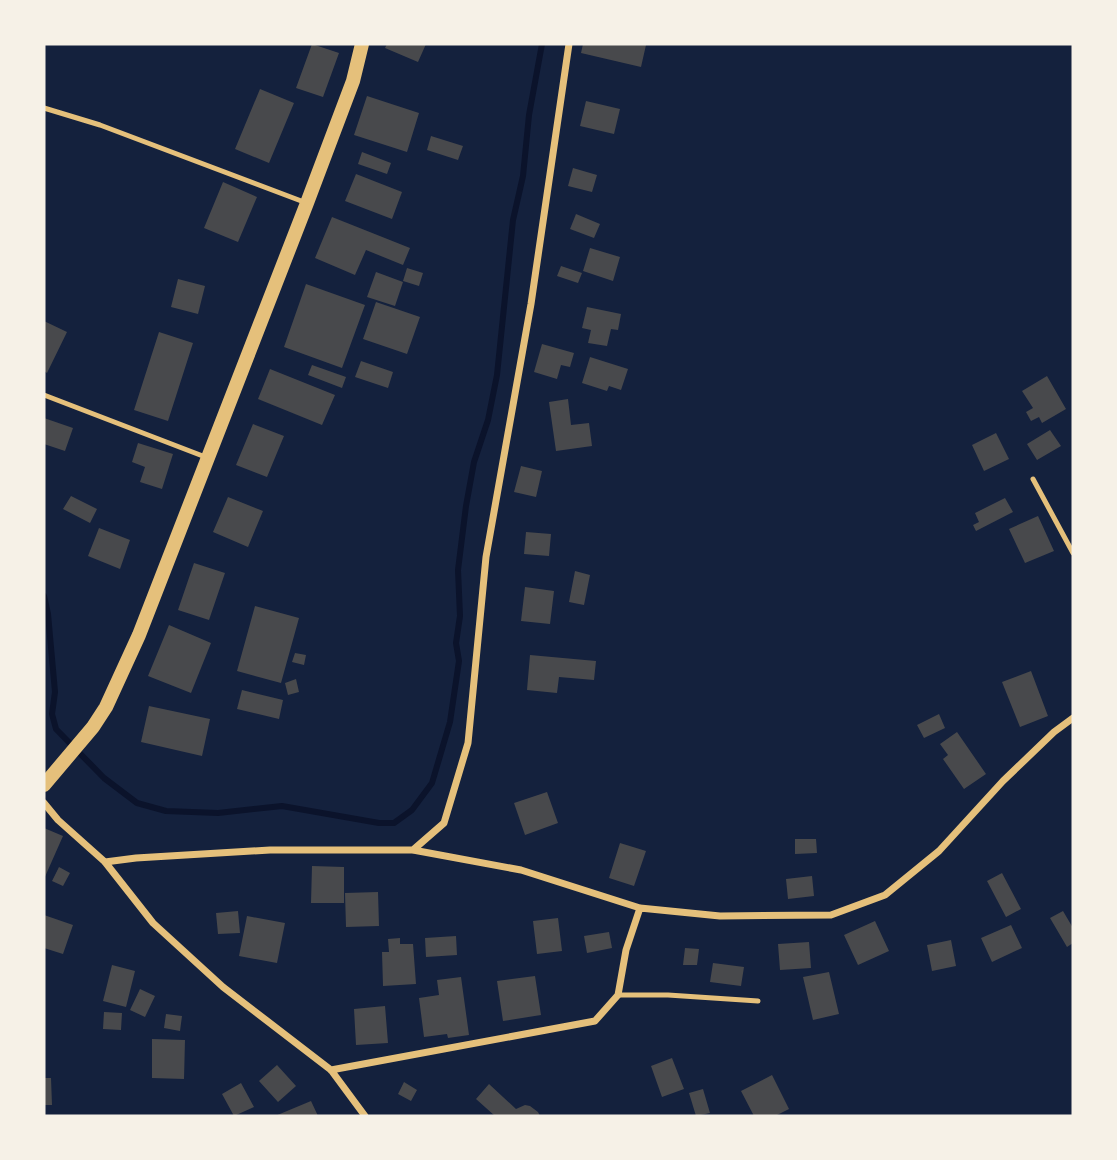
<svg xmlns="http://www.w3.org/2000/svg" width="1117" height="1160" viewBox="0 0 1117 1160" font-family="'DM Sans',sans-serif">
<rect width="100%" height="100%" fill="#14213d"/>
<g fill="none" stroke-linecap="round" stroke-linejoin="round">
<!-- stream -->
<path stroke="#0b132b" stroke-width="6" d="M44,596L48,614L55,692L52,714L56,729L104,778L137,803L166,811L218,813L282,806L379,823H394L412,810L432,783L450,722L459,661L456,643L460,616L458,570L466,506L474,462L488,420L497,375L513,220L523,176L529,115L542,44"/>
</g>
<!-- building -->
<path fill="#48494c" d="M312,44L339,53L323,97L296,88Z
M387,44H426L418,62L385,48Z
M583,44H640L646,45L641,67L581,53Z
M260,89L294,103L269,163L235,149Z
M367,96L419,113L407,152L354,135Z
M586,101L620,109L614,134L580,126Z
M431,136L463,146L458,160L427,150Z
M362,152L391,163L387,174L358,164Z
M573,168L597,175L592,192L568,186Z
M356,174L402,192L392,219L345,201Z
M223,182L257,197L238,242L204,228Z
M576,214L600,224L594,238L570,229Z
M332,217L410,248L403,265L366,250L355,275L315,258Z
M590,248L620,257L613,281L583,271Z
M561,266L582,273L578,283L557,276Z
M407,268L423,273L419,286L403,281Z
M376,272L403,282L395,306L367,297Z
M178,279L205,286L198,314L171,307Z
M306,284L365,305L342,368L284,347Z
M376,302L420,317L407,354L363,339Z
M587,307L621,314L618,330L611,329L607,346L588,343L591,330L582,328Z
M44,321L67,332L47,373L44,371Z
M159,332L193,343L168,421L134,410Z
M542,344L574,353L570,367L561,365L557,379L534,372Z
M590,357L628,369L621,390L609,386L607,391L582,383Z
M361,361L393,372L388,388L355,377Z
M312,365L346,377L342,388L308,375Z
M270,369L335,395L322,425L258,399Z
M1047,376L1066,409L1042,423L1039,417L1031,421L1026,412L1033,408L1022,391Z
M568,399L571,425L589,423L592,446L556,451L549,402Z
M44,418L73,428L65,451L44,444Z
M253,424L284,436L267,477L236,465Z
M1050,430L1061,446L1037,460L1027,444Z
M996,433L1009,459L984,471L972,445Z
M138,443L173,454L162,489L140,482L145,467L132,462Z
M521,466L542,471L536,497L514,492Z
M71,496L97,509L90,523L63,509Z
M228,497L263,511L248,547L213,532Z
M1005,498L1013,512L976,531L973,525L979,522L975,513Z
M1038,516L1054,551L1025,563L1009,529Z
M99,528L130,540L120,569L88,556Z
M526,532L551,534L549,556L524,554Z
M194,563L225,573L209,620L178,610Z
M575,571L590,575L584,605L569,602Z
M525,587L554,591L550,624L521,621Z
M255,606L299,618L281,683L237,671Z
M169,625L211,643L191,693L148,676Z
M295,653L306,655L304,665L292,662Z
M530,655L596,661L594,680L559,677L557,693L527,690Z
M1031,671L1048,716L1020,727L1002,682Z
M296,679L299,692L288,695L285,683Z
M242,690L283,700L279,719L237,709Z
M149,706L210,719L202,756L141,742Z
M939,714L945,728L924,738L917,725Z
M957,732L986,774L964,789L943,759L948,755L940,744Z
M547,792L558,823L525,835L514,803Z
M44,828L63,836L44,879Z
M795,839H816L817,853L795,854Z
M620,843L646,851L634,886L609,878Z
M312,866L344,867V903H311Z
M59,867L70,873L63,886L52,881Z
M1002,873L1021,909L1006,917L987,881Z
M812,876L814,896L788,899L786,879Z
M378,892L379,926L346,927L345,893Z
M238,911L240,933L218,934L216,913Z
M1063,911L1073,928V943L1067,947L1050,918Z
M44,915L73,925L63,954L44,948Z
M247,916L285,923L277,963L239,956Z
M558,918L562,951L537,954L533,921Z
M875,921L889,951L858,965L844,935Z
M1011,925L1022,948L992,962L981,938Z
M609,932L612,948L587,953L584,936Z
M456,936L457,955L426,957L425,938Z
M400,938V944H413L416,984L383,986L382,952H389L388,939Z
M951,940L956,966L932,971L927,945Z
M809,942L811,968L780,970L778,944Z
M685,948L699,949L697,965H683Z
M713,963L744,967L741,986L710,982Z
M112,965L135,971L126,1007L103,1001Z
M829,972L839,1014L813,1020L803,977Z
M535,976L541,1015L503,1021L497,981Z
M461,977L469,1035L448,1038L447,1034L424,1037L419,998L439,995L437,980Z
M140,989L155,996L145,1017L130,1010Z
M385,1006L388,1043L356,1045L354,1009Z
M104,1012L122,1013L121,1030L103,1029Z
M166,1014L182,1016L180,1031L164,1028Z
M152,1039L185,1040L184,1079L152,1078Z
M672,1058L684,1089L662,1097L651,1066Z
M277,1065L296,1086L278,1102L259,1081Z
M772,1075L789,1109L775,1116H754L741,1091Z
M44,1078H51L52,1105H44Z
M404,1082L417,1090L411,1101L398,1094Z
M241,1083L254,1107L234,1116L222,1094Z
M489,1084L516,1109L525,1105L530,1106L538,1112L540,1116H495L476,1099Z
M703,1089L710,1113L696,1116L689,1093Z
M311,1101L318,1116H275Z"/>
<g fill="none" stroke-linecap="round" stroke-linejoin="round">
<!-- service -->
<path stroke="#e5c07b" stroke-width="5" d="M44,108L100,125L304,202
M44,395L208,458
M1033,479L1073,553
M618,995H668L758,1001"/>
<!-- minor -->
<path stroke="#e5c07b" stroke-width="7" d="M44,803L58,820L105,862L153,923L223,987L331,1070L365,1116
M413,850L444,823L468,743L486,557L531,304L569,44
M105,862L136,858L270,850H413L521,870L640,908L720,916L831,915L885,895L939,851L1003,781L1054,732L1073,718
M331,1070L595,1021L618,995L626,950L640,908"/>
<!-- secondary -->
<path stroke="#e5c07b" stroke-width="14" d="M44,785L93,727L106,707L139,635L307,203L353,81L362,44"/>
</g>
<!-- border -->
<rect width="1117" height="1160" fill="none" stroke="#f6f1e7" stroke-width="91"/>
</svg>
